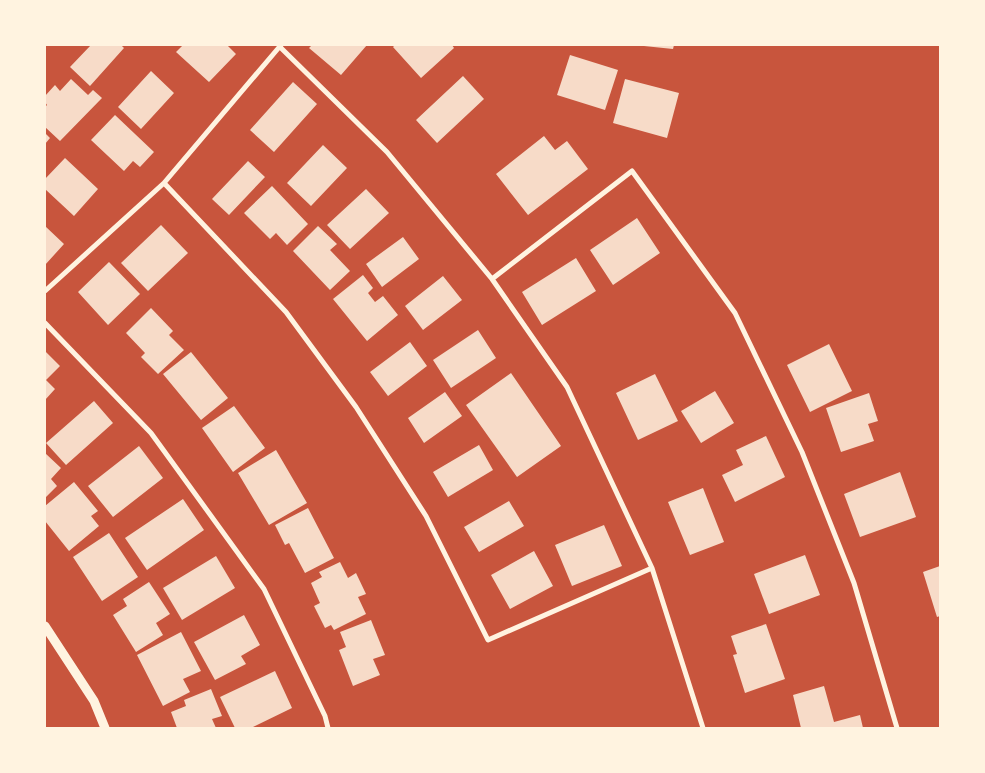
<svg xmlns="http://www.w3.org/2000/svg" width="985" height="773" viewBox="0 0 985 773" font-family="'Golos Text',sans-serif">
<rect width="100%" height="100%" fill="#c8553d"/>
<!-- building -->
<path fill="#f7dbc8" d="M91,45H121L124,48L90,86L70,67Z
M183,45H227L236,54L209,82L176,52Z
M312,45H367L341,75L309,48Z
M395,45H452L454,48L421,78L393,47Z
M644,45H674L673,49L644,46Z
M570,55L618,70L605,110L557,95Z
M151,71L174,93L141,129L118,107Z
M463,76L484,99L437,143L416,120Z
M71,79L88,95L93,90L102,98L60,141L45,127V107L47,105L45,102V96L55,85L60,91Z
M625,79L679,93L667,138L613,123Z
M293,82L317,104L274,152L250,130Z
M115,115L154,152L140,167L133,161L124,171L91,140Z
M45,133L50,138L45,144Z
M544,136L555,150L567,141L588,169L528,215L496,174Z
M323,145L347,168L311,206L287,183Z
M65,158L98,189L74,216L45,189V179Z
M248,161L265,177L229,215L212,199Z
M272,186L308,224L287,245L276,233L270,239L244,213Z
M366,189L389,213L350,249L327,225Z
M637,218L660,253L613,285L590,250Z
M161,225L188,253L148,291L121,263Z
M45,226L64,244L45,265Z
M318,226L337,244L330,250L350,271L330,290L293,251Z
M403,237L419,259L382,287L366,264Z
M576,258L596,291L542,325L522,292Z
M109,262L140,294L108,325L78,292Z
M363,275L373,288L368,293L375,302L383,296L398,315L367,341L333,299Z
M443,276L462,300L423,330L405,306Z
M151,308L173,331L169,335L184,350L158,374L141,357L145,353L126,333Z
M478,330L496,358L451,388L433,360Z
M410,342L427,366L388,396L370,372Z
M829,344L852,391L810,412L787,365Z
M45,351L60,366L46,380L55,389L45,400Z
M191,352L228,398L201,420L163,374Z
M511,373L561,446L517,477L466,405Z
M655,374L678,421L638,440L616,393Z
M715,391L734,423L701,443L681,411Z
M445,392L462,416L424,443L408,418Z
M869,393L878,421L868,424L874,441L841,452L826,408Z
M94,401L113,423L66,465L46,443Z
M234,406L265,448L233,472L202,428Z
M766,436L785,477L735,502L722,475L743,465L736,450Z
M479,445L493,470L448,497L433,472Z
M139,446L163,478L113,517L88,486Z
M276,450L307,503L269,525L238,473Z
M45,453L61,468L51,479L57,486L45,498Z
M900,472L916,517L860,537L844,494Z
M74,482L98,511L91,516L99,526L69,551L45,521V506Z
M703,488L724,542L690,555L668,502Z
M183,499L204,530L147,570L125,538Z
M509,501L524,526L479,552L464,527Z
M308,508L334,558L305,573L289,543L285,545L275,525Z
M604,525L622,566L572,586L555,545Z
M109,533L138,577L102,601L73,557Z
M534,551L553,586L510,609L491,575Z
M805,555L820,595L769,614L754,574Z
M216,556L235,588L182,620L163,588Z
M340,562L348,578L356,573L366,594L358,597L366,614L334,630L331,625L325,628L314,606L320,603L311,583L322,577L319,572Z
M940,566V616L937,617L923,572Z
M149,582L170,614L156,623L163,635L136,652L113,615L127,606L123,599Z
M244,615L260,645L241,656L246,664L215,680L194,642Z
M371,620L385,655L373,659L380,675L353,686L339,650L346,647L340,632Z
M766,624L785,679L745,693L733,655L737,654L731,636Z
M181,632L201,671L183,679L190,692L163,706L137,655Z
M275,671L292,708L251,728H235L220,697Z
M824,686L834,722L860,715L863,728H801L793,695Z
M211,689L222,716L212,719L216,728H177L171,712L186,706L184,700Z"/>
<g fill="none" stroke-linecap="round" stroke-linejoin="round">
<!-- minor -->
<path stroke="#fff3e0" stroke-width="5" d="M280,47L387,152L492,279L567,387L652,568L703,728
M164,183L286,312L356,407L426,516L488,640L652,568
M492,279L632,171L735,313L802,452L854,583L897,728
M45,291L164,183L281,45
M45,323L151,433L264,589L325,716L328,728"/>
<!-- tertiary -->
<path stroke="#fff3e0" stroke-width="9" d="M45,626L94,701L105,728"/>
</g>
<!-- border -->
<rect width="985" height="773" fill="none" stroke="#fff3e0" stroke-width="92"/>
</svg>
